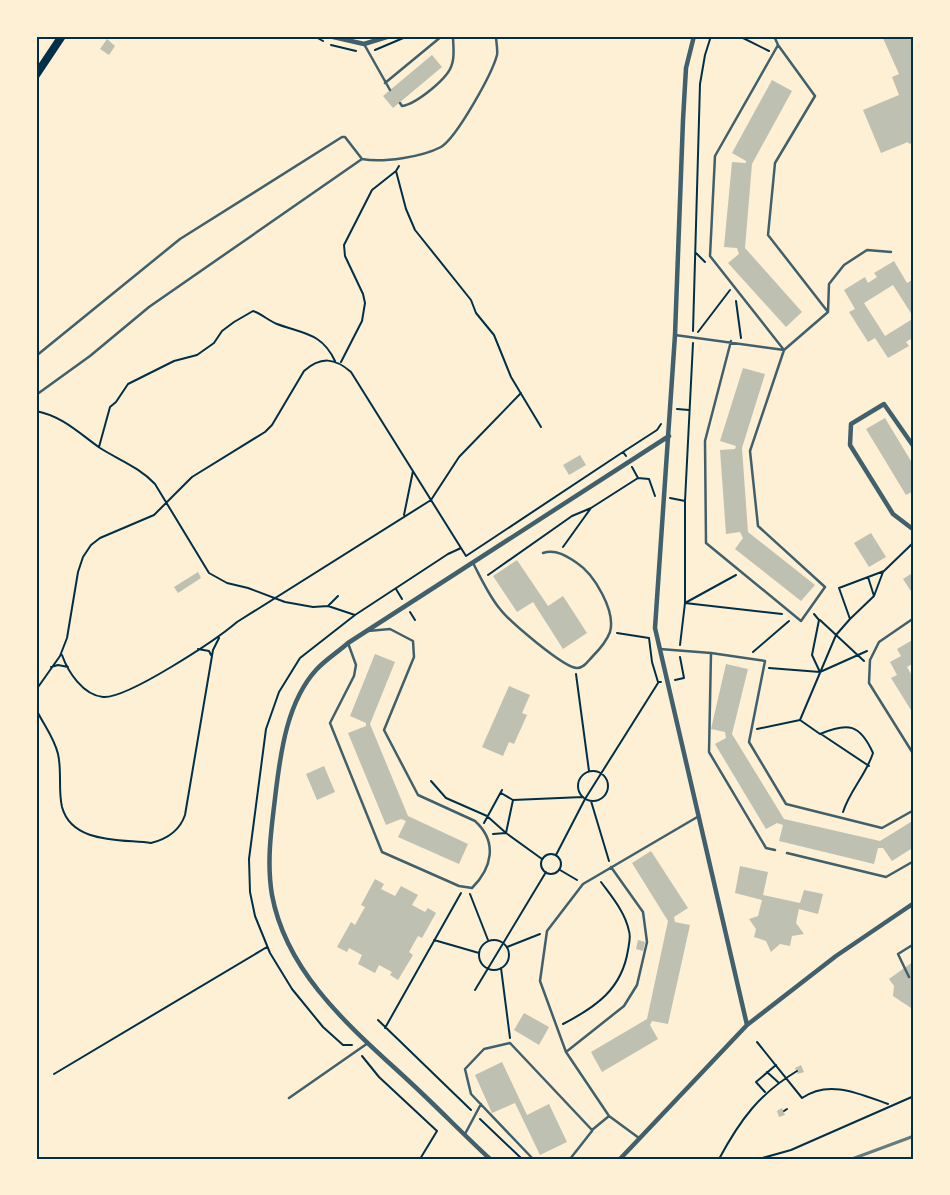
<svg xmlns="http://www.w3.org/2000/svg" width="950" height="1195" viewBox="0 0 950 1195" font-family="Barlow,sans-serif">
<rect width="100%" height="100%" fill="#fdf0d5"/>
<!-- building -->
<path fill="#bec0b2" d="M882,36H913L914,38V142L909,144L908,142L881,153L863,110L899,95L892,77L899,74Z
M107,39L115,46L109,55L100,49Z
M432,55L442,67L393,108L383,96Z
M772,80L792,91L752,164L745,248L802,312L786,327L728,263L739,254L737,248L724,247L732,162L746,163V161L732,153Z
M894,261L907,283L912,280L914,282V318L893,285L864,303L885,336L914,318V337L906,342L909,346L888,358L875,338L868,342L849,312L855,309L844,290L865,277L868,283L877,277L874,273Z
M743,368L765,374L742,448L748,532L815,585L801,601L735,549L743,538L740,532L726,534L720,450L735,449L736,446L720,441Z
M885,418L914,466V491L906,495L866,429Z
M580,455L586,465L569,475L563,465Z
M871,533L886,557L869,567L854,543Z
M517,560L548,606L563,596L587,633L563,649L533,602L517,612L493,576Z
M198,572L201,578L178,593L174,587Z
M914,572V596L903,579Z
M914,639V663L907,667L914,679V715L891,678L897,675L890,662L901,656L897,649Z
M375,654L395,662L370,724L408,816L468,844L459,864L398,837L406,821L401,819L386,825L348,733L366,726V723L350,716Z
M726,664L748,669L732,734L784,819L880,841L914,820V847L892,861L883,848H878L874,864L779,841L783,825L777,823L766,829L715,744L726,738L725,732L711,729Z
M509,686L530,695L522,713L527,715L514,744L509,742L503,756L482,747Z
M324,766L335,792L317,800L306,774Z
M651,851L688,908L674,917L675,922L690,925L668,1024L652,1021L650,1025L658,1039L602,1072L591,1052L647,1019L668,921L632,863Z
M740,866L768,872L763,895L800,903L804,890L823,894L818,914L799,909L796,923L804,934L792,936L790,946L780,944L771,952L766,941L754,937L756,929L749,919L758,916L762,900L735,893Z
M375,879L384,884L381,889L395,896L401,886L418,895L412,905L425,912L428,908L436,913L422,938L418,936L409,952L413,955L398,980L390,975L392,972L379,965L375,973L358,964L362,955L349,948L347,952L337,947L351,922L355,925L365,907L361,905Z
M638,940L645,942L643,951L636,949Z
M914,961V1010L893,996L894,986L889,979Z
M524,1013L549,1027L539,1045L514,1030Z
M502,1062L527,1115L549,1104L567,1142L540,1155L515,1103L492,1113L475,1075Z
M801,1065L804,1072L798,1074L795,1068Z
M782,1108L785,1115L779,1117L777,1111Z"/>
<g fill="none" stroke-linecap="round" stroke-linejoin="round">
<!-- path -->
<path stroke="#003049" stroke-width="2" d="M314,36L323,41
M739,36L769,51
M331,45L356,51
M375,50L408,36
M396,171L406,209L415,230L471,300L476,313L494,335L511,377L541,427
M696,253L705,262
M736,301L741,338
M693,331L700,84L705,55L711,36
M698,332L730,290
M341,362L362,321L365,303L363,294L345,256L344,245L372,190L396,171L399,166
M677,409L689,410
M36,411C62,416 79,433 100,448C119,460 139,467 155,484L209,573L227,583L248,588L285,602L313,607L328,606L355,615
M99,447L110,407L116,402L128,384L174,361L197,355L214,343L222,331L234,322L253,311C262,314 269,321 277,324C304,334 322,333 335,361
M623,452L657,430L661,424
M632,467L638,478
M670,498L685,501
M404,515L413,471
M563,547L591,508
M488,575L572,516L591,508L638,478L649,479L655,496
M868,577L874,596L850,619L839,588L884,571L914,542
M396,589L402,599
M874,596L883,572
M685,603L782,614
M685,603L736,575
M328,606L338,596
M410,612L415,620
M814,614L819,620L812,655L819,670
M820,620L864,661
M617,633L649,638
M649,638L652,662L658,682H661
M680,645L685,603V501L693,343
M198,649L209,651L211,655
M753,652L789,621
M62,655C68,672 83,695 103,697C127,699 216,640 237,622L431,500L459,457L521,393
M51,667L58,665L68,667
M769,668L820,672L867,651
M576,674L589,771
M675,680L684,678L680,657
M36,690L60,656L67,638L78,572L83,557L91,545L100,538L154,515L192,477L265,432L272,425L304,371C321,356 335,358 351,372L466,556L623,452L626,456
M36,709C43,724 54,737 58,754C62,771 58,790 62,807C72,844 121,839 151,843C167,839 180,830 185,815L213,650L219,638
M800,720L820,734C848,722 860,724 873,753C866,775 850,790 843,812
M757,729L800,720L836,635L850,619
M821,734L869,766
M578 786a15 15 0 1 1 30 0a15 15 0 1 1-30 0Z
M431,781L446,798L487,816L506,833L513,800
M501,793L513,800L583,797
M591,801L609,861
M484,823L502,790
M493,834L506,833L542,859
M541 864a10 10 0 1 1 20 0a10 10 0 1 1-20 0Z
M556,855L585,799L658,683
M560,870L577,880
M470,894L488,940
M479 955a15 15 0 1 1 30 0a15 15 0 1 1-30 0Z
M434,940L479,953
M507,947L540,934
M501,968L510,1038
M475,990L546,872
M378,1020L471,1110
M563,1024C596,1007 622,989 628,950C629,944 631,937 629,931C625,912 612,897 601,882
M385,1028L461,893
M757,1042L802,1098C829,1079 860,1094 888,1104
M352,1045H343L323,1027L292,989L270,953L255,916L250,892L249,859L266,729L279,692L300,658L355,615L448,554L461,548
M362,1056L379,1077L437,1131L420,1159
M767,1072L779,1083
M54,1074L267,947
M765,1092L756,1082L776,1065
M784,1111L787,1109
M480,1119L522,1159
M719,1159C740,1120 759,1094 797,1071
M759,1159L791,1150L914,1096"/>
<!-- service -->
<path stroke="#3f606c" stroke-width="2.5" d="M774,36L778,45
M364,44L390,90
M385,83L442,36
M400,103L402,106C416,104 449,78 452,64C455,56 453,45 453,36
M675,335L784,350L828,312L829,284L844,265L867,250L891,252
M731,341L705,441L706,543L801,621L825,587L758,526L750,451L784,350L710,256L715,156L778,45L815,96L775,163L768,235L828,312
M36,356L180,239L342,137H345L362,159C383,163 422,157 441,147C457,137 492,74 497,55C498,50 496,42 496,36
M36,395L90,356L149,307L362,159
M473,563C481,578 489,596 500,609C509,621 564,668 577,668C584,668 588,661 592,657C598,651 607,640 610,632C616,611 594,574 577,563C567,556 556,549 543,553
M914,618L879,642L870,660L869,683L914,755
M348,643L356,665L354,676L330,723L382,852L459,886L472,888C492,868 498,842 475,821L418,795L384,730L414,657L413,641L390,629L368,631
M660,649L711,653L765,661L749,742L786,804L882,828L914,810
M711,653L709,752L766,848L775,850
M787,853L886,877L914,861
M909,977L898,954L914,944
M566,1052L624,1006L637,985L647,942L643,912L611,867
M289,1098L368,1043
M465,1134L481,1104
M639,1138L609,1116L566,1052L540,981L547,931L583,884L699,816
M533,1159L471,1094L465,1069L484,1049L510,1043L592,1130L609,1116
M570,1159L592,1131"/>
<!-- minor -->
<path stroke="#3f606c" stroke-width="4.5" d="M329,36L364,44L390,36
M694,36L686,68L683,120L675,335L655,628L747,1025
M914,447L884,404L851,424L850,445L893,514L914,530
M490,1159C463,1134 438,1108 411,1083C354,1030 287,976 272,895C266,860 272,825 276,790C281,749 288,701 316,670C325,660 338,652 348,643L669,436
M620,1159L747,1025L836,956L914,903"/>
<!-- trunk -->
<path stroke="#003049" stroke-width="8" d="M36,75L62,36"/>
<!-- rail -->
<path stroke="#657d81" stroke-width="3" d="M852,1159L914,1136"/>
</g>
<!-- border -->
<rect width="950" height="1195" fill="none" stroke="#fdf0d5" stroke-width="75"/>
<rect x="38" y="38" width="874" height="1120" fill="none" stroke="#003049" stroke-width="2"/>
</svg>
